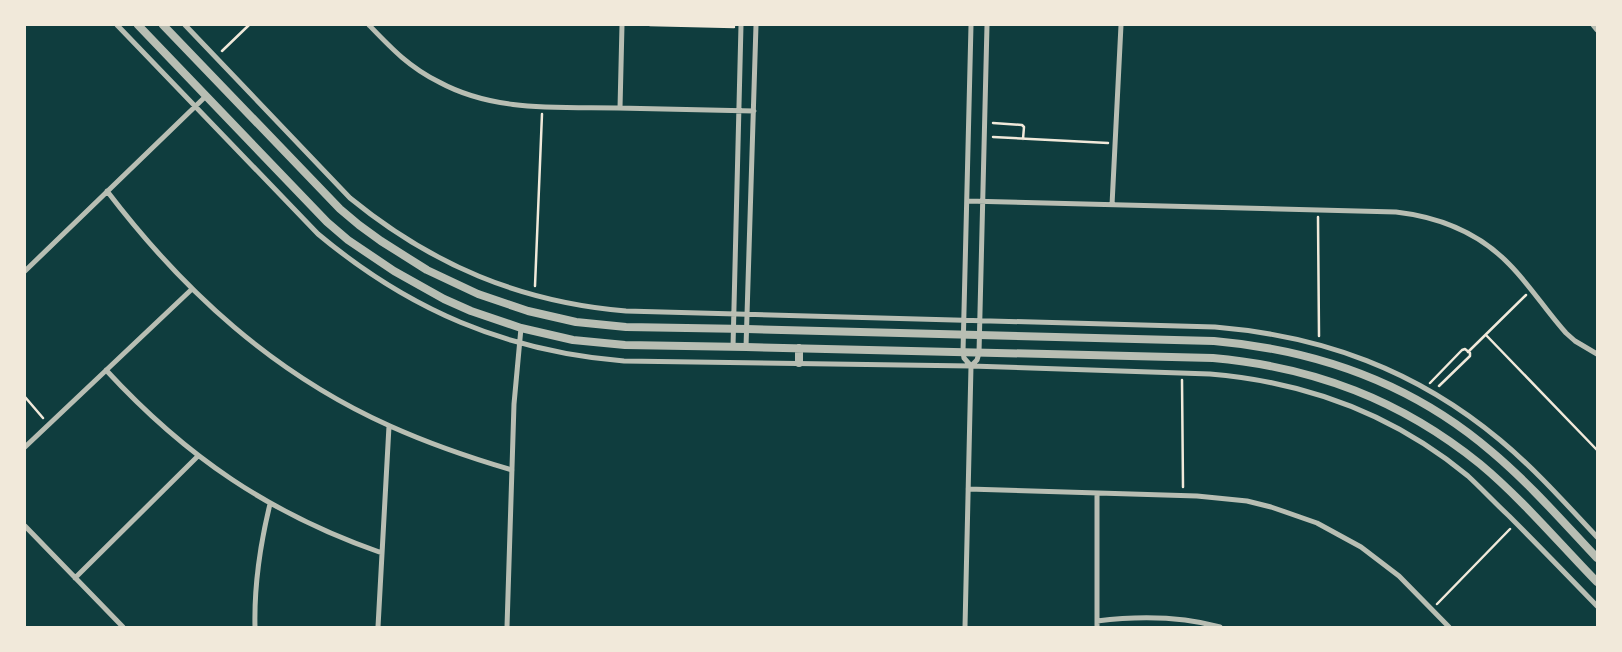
<svg xmlns="http://www.w3.org/2000/svg" width="1622" height="652" viewBox="0 0 1622 652" font-family="'Source Sans 3',sans-serif">
<rect width="100%" height="100%" fill="#0f3d3e"/>
<g fill="none" stroke-linecap="round" stroke-linejoin="round">
<!-- path -->
<path stroke="#f1e9da" stroke-width="2.5" d="M650,25L734,27
M222,51L249,25
M993,123L1022,125L1024,127L1023,139
M993,137L1108,143
M1318,217L1319,336
M535,286L542,114
M1486,335L1597,450
M1468,352L1526,295
M1182,380L1183,487
M1430,383L1462,350L1465,349L1470,353V356L1439,386
M25,397L43,418
M1437,604L1510,529"/>
<!-- minor -->
<path stroke="#b8beb3" stroke-width="5" d="M117,25L318,234C409,310 505,351 624,361L971,366L1210,374C1306,382 1393,414 1468,476C1482,489 1495,503 1509,516C1539,546 1568,576 1597,606
M185,25L350,198C432,265 520,302 626,311L1215,327C1323,336 1416,370 1500,440C1535,469 1566,504 1597,537
M369,25C392,49 409,67 439,82C494,112 557,107 618,108C663,109 709,110 754,111
M1593,25L1597,30
M620,108L622,25
M107,191C184,292 274,374 390,426C430,444 471,458 512,470
M967,201L1396,212C1439,217 1479,233 1509,264C1530,285 1546,311 1566,333L1575,341L1597,354
M1112,205L1121,25
M25,271L206,96
M733,347L741,25
M746,347L756,25
M971,366L964,358L963,352L971,25
M106,370C186,457 270,514 382,553
M25,447L192,289
M968,489L1197,496L1247,501L1271,507L1317,523L1361,547L1399,576L1449,627
M25,526L123,627
M75,578L198,456
M1097,621C1138,616 1180,616 1220,627
M255,627C254,585 260,545 270,504
M378,627L389,426
M507,627L514,404L521,328
M965,627L971,366L977,360L979,353L987,25
M1097,627V493"/>
<!-- tertiary -->
<path stroke="#b8beb3" stroke-width="8" d="M138,25L327,222L348,240L394,271L444,299L471,311L521,328L573,340L625,345L746,347L1213,358C1314,367 1401,400 1480,464C1522,499 1559,543 1597,582
M163,25L340,209L359,225L381,241L427,270L478,294L528,311L576,322L626,327L747,329L1214,341C1318,350 1412,383 1492,452C1530,484 1563,522 1597,558
M799,348V363"/>
</g>
<!-- border -->
<rect width="1622" height="652" fill="none" stroke="#f1e9da" stroke-width="52"/>
</svg>
